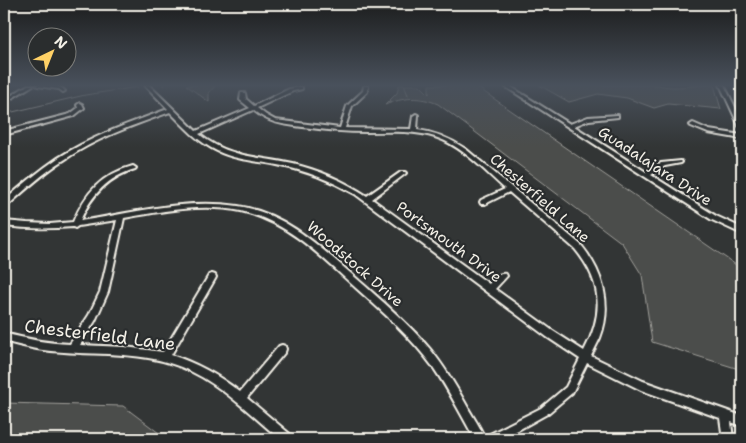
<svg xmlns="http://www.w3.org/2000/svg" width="746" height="443" viewBox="0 0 746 443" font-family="'Shantell Sans',sans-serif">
<rect width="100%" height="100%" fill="#323535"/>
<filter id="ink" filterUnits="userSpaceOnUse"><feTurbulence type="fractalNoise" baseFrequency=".02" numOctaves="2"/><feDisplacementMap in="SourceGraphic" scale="10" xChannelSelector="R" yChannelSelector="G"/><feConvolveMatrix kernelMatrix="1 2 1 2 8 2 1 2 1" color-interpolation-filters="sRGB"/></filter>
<g filter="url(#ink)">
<!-- green -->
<path fill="#4b4d4c" stroke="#a09f9a" d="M186,85H216L209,93V102Z
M399,85H420L429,94V85H474L742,269V370L652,342L642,275L622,243L438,104C419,96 404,97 385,105L397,93Z
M539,85H658C677,90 694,84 714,85L721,109L668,104L654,108L627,98L598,94L569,102Z
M4,403L123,406L167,439H4Z"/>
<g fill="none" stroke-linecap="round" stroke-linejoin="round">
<!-- stream -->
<path stroke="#a6a5a0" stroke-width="1" d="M163,85H165
M404,85L408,95
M4,114L85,95L138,87"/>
<defs>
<path id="minor" d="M28,85H33L4,103V100Z
M36,85C45,84 59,84 65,91L63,92L59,89L38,86Z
M145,85H149L196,131L250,108L240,100L241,93H245L246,99L254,106L289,89L300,87H302V89L293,91L257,108L266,115L275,120L340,128L347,106L363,91L364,86H368V87L367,92L352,106L345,128L411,129L413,116L416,114L418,115L417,130C436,132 451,139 467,150L581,245C603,272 613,305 600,338C597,344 594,350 591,356L643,381L742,416V426L731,422L733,439H723L720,418L641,390L587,363L572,393L547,414L502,439H487L488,435L541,408L566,387L580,359L547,337L355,194C330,180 305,170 277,165C257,161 235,160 217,151C198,142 184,126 170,112C134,125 96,138 64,160C43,173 25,190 6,207H4V201C21,186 39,171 58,158C92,136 130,123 168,109ZM253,110C271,124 281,124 303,127C324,130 345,132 367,132C390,132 413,130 435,137C461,145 485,171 505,189L481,200L480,202L481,204H485L509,192L575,249C603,283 604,314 584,351L553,331L495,289L507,276L506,274C499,272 493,280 489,284L372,199L405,174L406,173L405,172H401L367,196C344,181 319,170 293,164C258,156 228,158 199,134Z
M503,85H508L570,124L588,117L618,115V117L589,120L574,126L646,172L661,163L681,161L682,162L681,163L665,166L651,175L716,216L742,228V234L712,220Z
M720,85H724L742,121V128L739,126Z
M80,103L82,104L84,108L74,116L4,135V131L70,114L78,108L77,105Z
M693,123L709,130L742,135V139L708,133L691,126L690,125Z
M133,166L136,168L135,169C108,177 91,195 80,221C133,213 185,198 238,206C286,213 321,248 356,278C382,301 408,323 430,349C444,366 456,386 467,406C473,417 481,428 485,439H475C461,415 449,390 433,367C411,337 384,313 356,288C322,257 288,222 241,211C202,203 162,211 124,218L108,292L95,321L80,345L125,347L163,352L209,275L212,274L215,275L216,277L215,279L171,355C197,363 219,376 240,392L279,346L282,345L285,346L286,349L285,352L247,398L291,435L292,439H280C249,413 219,382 181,367C144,352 103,355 64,352C43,351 24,347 4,341V333C26,339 47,343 70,344L89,315L100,292L117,220L78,226L75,228L73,227C49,229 27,229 4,226V221L27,223L50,224L73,222C86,192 101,175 133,166Z"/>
</defs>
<!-- minor casing -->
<use href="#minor" stroke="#f4f1e8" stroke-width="4"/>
<!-- minor -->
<use href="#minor" fill="#2a2d2e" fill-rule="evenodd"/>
</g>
</g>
<!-- sky -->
<linearGradient id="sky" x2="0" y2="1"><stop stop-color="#1c1d1d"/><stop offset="0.58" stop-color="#49515c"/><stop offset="1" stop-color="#49515c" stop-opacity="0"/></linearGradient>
<rect width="746" height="147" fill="url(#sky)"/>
<g text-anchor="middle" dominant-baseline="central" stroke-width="4.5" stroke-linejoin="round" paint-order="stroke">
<!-- street labels -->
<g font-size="15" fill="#f4f1e8" stroke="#2a2d2e">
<text transform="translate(655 166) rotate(33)">Guadalajara Drive</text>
<text transform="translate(540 198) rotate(41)">Chesterfield Lane</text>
<text transform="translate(449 242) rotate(36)">Portsmouth Drive</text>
<text transform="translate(355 264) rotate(41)">Woodstock Drive</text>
</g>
<!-- near-street labels -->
<g font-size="18" fill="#f4f1e8" stroke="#2a2d2e">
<text transform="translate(100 335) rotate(7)">Chesterfield Lane</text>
</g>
</g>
<!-- margin -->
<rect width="746" height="443" fill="none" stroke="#2a2d2e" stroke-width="20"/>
<rect x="10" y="10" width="726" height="423" fill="none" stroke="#f4f1e8" stroke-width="2" filter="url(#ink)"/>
<!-- north arrow -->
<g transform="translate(52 52) rotate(43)"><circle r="24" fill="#2a2d2e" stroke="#7b7b78"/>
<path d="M0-4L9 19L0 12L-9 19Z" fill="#ffd166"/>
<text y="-8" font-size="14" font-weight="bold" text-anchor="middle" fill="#f4f1e8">N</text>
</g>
</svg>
